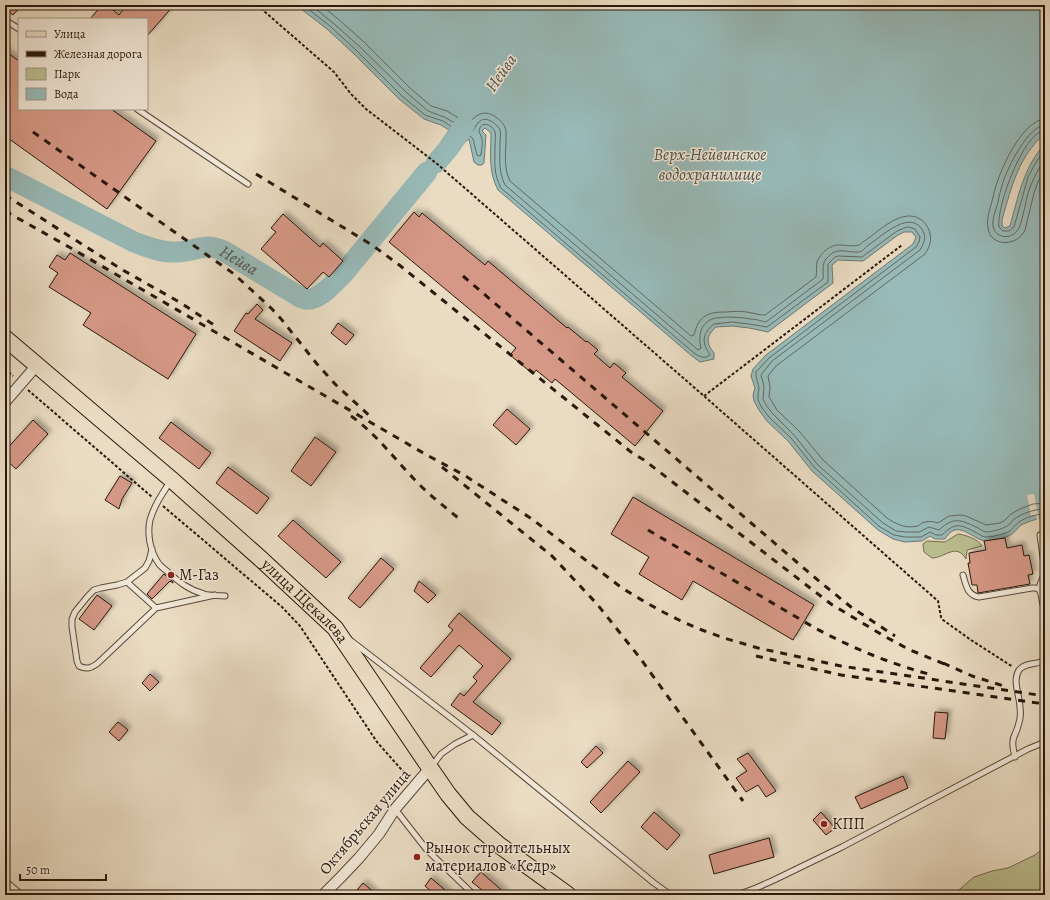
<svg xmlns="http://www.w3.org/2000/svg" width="1050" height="900" viewBox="0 0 1050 900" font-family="Alegreya,serif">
<defs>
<filter id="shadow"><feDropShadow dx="3.5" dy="-3.5" stdDeviation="2" flood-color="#0004"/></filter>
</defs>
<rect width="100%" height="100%" fill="#eadcc3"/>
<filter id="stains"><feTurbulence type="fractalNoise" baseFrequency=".005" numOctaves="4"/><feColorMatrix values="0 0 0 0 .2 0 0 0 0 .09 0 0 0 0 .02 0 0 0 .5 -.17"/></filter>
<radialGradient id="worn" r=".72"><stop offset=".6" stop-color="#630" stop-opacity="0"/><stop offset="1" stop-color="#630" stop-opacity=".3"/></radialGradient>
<!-- green -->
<path fill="#bbbf90" stroke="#726c4e" d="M958,534C966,535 978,539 982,546L967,550L966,559C956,542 945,558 932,558L924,552L923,544L927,541L945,542Z
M1045,847V895H953L974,877L992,871L1008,868L1035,855Z"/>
<!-- water -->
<path fill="#98bab8" stroke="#6c7973" d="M296,5H1045V133C1018,158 1012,185 1002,220V226L1005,228L1010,226C1018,197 1024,166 1045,144V517C1037,519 1029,521 1021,525C1018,528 1016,531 1012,534C1007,538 992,541 985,541C983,541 979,539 977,538C964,531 955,523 945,539H935L930,536L922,541L905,542L893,539L878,530L812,471L788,441L766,420L759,410L754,401L753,395L755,388L751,376L753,369L766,355L913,244L916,237L912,232H904L898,235L863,261L838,260L832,265L833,283L768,332L749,328L732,326L716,327C706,336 706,343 714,353V359L700,362L692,356L498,190C488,171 491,154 491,133L485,128L482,131L486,135L484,163L482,165H478L474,162L469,139L452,153L441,142L449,130L441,125L424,119L399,99L353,53L327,29Z"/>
<!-- pier -->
<path fill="#eadcc3" d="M1034,494L1039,520L1037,521L1036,515L1031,516L1027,495Z"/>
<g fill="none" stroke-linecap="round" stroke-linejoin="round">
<!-- shore -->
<path stroke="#606962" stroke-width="1" d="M303,5L330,26L356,50L402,96L425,115L443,121L452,127L453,132L447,141L452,146H454L466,136H470L473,139L477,155L479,156L481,155C482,146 484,140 479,132C480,119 493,125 495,132C496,136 495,141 495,145C495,161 493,173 501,188L694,353C700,357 704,359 710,355C709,353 708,351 707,350C701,339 705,331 714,324L732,322L749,324L767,327L828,282V264L835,257L838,256L862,257L897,231L904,228L909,227L915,229L920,237L919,242L916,247L769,358L756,372V376L759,388L758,395V400L762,408L769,417L791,438L815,468L880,527L894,535L905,537H921L930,532L936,535H942C956,521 961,525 977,533C980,535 983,537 986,537C992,537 1005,534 1010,531C1013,528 1015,525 1019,522C1027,517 1036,514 1045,514
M311,5L333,23L359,46L406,92L428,111L444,117L455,123L458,127L459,134H461L466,131H473C478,121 483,115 494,123C496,125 499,127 500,130C501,134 500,138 500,142C500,157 498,171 505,185L698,350L701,348C698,337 700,324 712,319C720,316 742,317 750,319C756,319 761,321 766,322L823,279C824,273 821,265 826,259C835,248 841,251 854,252C856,252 858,252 860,252C862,251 865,248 867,246C881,237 912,206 924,233C926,239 923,245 920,250L772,361L761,375L764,386L763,399L766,405L773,414L794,435L818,465L883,523L896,531L906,532H919L929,527L939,530C954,516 961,520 978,528C980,529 984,532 986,532C991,532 1003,529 1007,526C1010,525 1011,522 1013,520C1022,513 1035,509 1045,509
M321,5L337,18L363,41L410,88L431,106L447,111L457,117L464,125C470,124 470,121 474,118C481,111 490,112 497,118C502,122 505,125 506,131C507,148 502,165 510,181L691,336L694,335C699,315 708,312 726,312C735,311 744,311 752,313C756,314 760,315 765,315L816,277C817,272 816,267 817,262C820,253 831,244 840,245C846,245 854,247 859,245C861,244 864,241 866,240C880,230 902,208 920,219C925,222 929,228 930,234C932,241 929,248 925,254L776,366L768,376L770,387L769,397L777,410L799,431L823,460L887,518C896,524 906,529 917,526C919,526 920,524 922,523C928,521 932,521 938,523L949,516L960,515L966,516L986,525L1000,523L1004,521L1011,514L1020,509L1033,504L1045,503
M1045,119C1024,120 1004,162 998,180C995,187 994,194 992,201C990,210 986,219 988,228C991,248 1018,246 1025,230L1034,193L1038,182L1045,169
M1045,125C1028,126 1008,167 1003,182C1001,189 999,196 998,202C996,210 992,218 993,226C995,238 1010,240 1017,231C1022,226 1026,199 1029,190C1033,179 1039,168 1045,158
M1045,130C1023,132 996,208 999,227L1003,231H1009L1014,227L1028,177L1035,164L1045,149"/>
<!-- river -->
<g stroke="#98bab8" stroke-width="21">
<path d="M436,163L448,149L464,126"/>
<path id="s1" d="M5,176L134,242C147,247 163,253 177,252C188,252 198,247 209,247C214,247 219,249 224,251L300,297C302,298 304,299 306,299C319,301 335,282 343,274L427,172"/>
</g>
</g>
<!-- building -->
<path fill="#d59886" stroke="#29180c" filter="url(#shadow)" d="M5,5H22L13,15L5,9Z
M102,5H107L119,15L127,5H174L147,36V19H90Z
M5,51L19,61V109H111L156,141L107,209L5,136Z
M414,212L419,217L422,213L485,265L488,261L567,328L568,327L586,342L587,341L598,350L594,354L610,368L614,363L626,373L622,377L663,411L635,446L555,379L552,383L536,370L533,374L510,355L516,348L389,242Z
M283,214L320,247L323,243L343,261L329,277L323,272L307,289L261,249L276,232L271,228Z
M70,253L196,334L168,379L83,325L91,313L49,287L58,273L49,267L57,255L65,260Z
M257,304L263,310L255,319L292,343L280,361L234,331L246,313L248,314Z
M338,323L354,335L346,345L331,333Z
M507,409L530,429L516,445L493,425Z
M33,420L48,434L16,469L5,459V451Z
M171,422L211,453L199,469L159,438Z
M315,437L336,452L311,486L291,471Z
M228,467L269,498L257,514L216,483Z
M120,476L132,483L122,499L119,509L105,500Z
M633,497L814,605L793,640L693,581L682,600L639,574L649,557L611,534Z
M293,520L341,562L326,578L278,536Z
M1005,538L1007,548L1022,545L1024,556L1029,555L1033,574L1028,575L1030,584L978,593L977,585H972L968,563H970L969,553L986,550L984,541Z
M381,558L394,569L360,608L348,598Z
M164,574L173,582V583L170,581L152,599L147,594Z
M419,581L436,595L428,603L414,591Z
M97,595L112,606L94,630L79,619Z
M459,613L511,659L473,702L501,723L492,735L451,705L460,693L464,696L477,681L473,677L483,666L459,645L431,677L420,668L453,630L448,626Z
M150,674L159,682L150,691L142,683Z
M935,712L948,713L945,739L933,738Z
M118,722L128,730L119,741L109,732Z
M596,746L603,753L587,768L581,762Z
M748,753L776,791L766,797L758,785L746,792L736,778L747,771L737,759Z
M628,761L640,772L601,813L590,802Z
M903,776L908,788L861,809L855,797Z
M654,812L680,835L667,850L641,827Z
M821,812L835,828L826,835L813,820Z
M769,838L774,857L714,874L709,855Z
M481,872L507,895H488L472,882Z
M431,878L451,895H435L425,886Z
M363,883L377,895H353Z"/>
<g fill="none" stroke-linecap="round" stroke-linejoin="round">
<defs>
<path id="lane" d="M5,20L19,29
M137,109L248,184
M170,482C162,494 154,506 150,520C147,534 150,552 159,564C161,567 165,569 168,572C179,582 189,590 204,594C210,596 218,595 225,596
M1040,535L1045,572L1040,585V590L1045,614
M152,549L149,561L145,568L127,582L117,585L101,588L94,590L88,596L75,612L72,619V627L77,661L79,666C87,670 91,668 98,663L156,608L215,595
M963,575C966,585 967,595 979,597L1032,588H1036L1040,590
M127,582L156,608
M350,640L473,735
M1015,757C1014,751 1012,747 1013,741C1013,736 1017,732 1018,726C1020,721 1021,714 1020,708C1020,696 1012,681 1019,670C1025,662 1038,665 1045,660
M432,766L441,754L455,744L473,735L654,883L668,893L673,895
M395,809L427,850L474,895
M737,895L756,888L774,880L842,847L1028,749L1045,742"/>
<path id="street" d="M5,402L37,365
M5,884L18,895
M323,895L341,877L359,858L379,834L395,809L430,768"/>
<g id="primary">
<path id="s2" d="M5,338L172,480L262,560L335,628L430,768L448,794L467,817L499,845L568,895"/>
</g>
</defs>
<!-- lane casing -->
<use href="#lane" stroke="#59493a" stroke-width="7"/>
<!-- street casing -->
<use href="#street" stroke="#59493a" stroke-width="12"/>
<!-- primary casing -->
<use href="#primary" stroke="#29180c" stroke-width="18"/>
<!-- path -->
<path stroke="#29180c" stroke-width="2" stroke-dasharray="3 2" stroke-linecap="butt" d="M257,5L334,72L351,94L366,109L436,163L704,396L938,601L941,617L943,620L971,640L1013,667
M5,369L13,376
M28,390L152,497
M704,396L902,245
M163,506L282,607L300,626L377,742L409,778"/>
<!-- lane -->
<use href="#lane" stroke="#f1e8d8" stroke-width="5"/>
<!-- street -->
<use href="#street" stroke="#f1e8d8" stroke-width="10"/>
<!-- primary -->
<use href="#primary" stroke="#eadcc3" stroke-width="16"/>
<!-- rail -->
<path stroke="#29180c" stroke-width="3" stroke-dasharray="7 7" stroke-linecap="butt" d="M33,132L234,274L272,309L282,320L317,364L336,385L373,419
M256,174L372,245L398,264L631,452L644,460L831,604L884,636L910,650L947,665
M5,195L121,269L181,303L214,325
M5,211L69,247L425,454L464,475L532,519L622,588L645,602L665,613L683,622L702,630L724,638L758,648L841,666L1045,696
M463,276L820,582L851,607L895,636
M351,416C375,433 393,457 414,479C428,494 446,508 462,521
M442,467L552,556L597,604L640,658L743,801
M648,530L815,628C852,648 891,664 932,675
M756,656L841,675L1045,704
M943,663L972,676L1004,686"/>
</g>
<!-- markers -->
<g fill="#8f2418" stroke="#f1e8d8" stroke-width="1.5">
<circle cx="171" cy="575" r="4"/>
<circle cx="824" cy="824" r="4"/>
<circle cx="417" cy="857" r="4"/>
</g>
<g text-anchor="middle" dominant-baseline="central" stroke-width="3" stroke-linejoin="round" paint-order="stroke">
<!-- poi labels -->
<g font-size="16" fill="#29180c" stroke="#f1e8d8" text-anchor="start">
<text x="179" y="575">М-Газ</text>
<text x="832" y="824">КПП</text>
<text x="425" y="848">Рынок строительных<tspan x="425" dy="18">материалов «Кедр»</tspan></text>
</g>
<!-- street labels -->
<g font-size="16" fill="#29180c" stroke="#f1e8d8">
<text stroke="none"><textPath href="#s2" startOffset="399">улица Щекалева</textPath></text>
<text transform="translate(365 822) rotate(-50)">Октябрьская улица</text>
</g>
<!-- water labels -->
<g font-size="17" font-style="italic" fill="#505148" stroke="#f1e8d8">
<text transform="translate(501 73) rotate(-55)">Нейва</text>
<text x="710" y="154">Верх-Нейвинское<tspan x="710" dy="20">водохранилище</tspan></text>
<text stroke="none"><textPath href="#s1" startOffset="255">Нейва</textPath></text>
</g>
</g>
<!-- margin -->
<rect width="1050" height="900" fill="none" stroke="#eadcc3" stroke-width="20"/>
<rect x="6" y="6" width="1038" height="888" fill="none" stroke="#29180c" stroke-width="2"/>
<rect x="10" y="10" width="1030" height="880" fill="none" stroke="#29180c"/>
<!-- legend -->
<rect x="18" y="18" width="130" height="92" fill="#f1e8d8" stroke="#a19586"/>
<rect x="26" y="31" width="20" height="6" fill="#eadcc3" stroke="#a19586"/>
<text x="54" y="38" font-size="12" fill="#29180c">Улица</text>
<rect x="26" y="51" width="20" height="6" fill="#29180c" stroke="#a19586"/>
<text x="54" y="58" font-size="12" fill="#29180c">Железная дорога</text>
<rect x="26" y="68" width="20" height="12" fill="#bbbf90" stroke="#a19586"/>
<text x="54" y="78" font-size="12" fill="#29180c">Парк</text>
<rect x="26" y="88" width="20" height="12" fill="#98bab8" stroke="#a19586"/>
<text x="54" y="98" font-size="12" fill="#29180c">Вода</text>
<!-- scale -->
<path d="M20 874v6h86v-6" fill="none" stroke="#29180c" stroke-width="2"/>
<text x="26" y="874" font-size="12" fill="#29180c" stroke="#f1e8d8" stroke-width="3" paint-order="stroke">50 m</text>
<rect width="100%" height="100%" filter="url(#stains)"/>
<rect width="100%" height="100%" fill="url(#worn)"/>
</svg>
